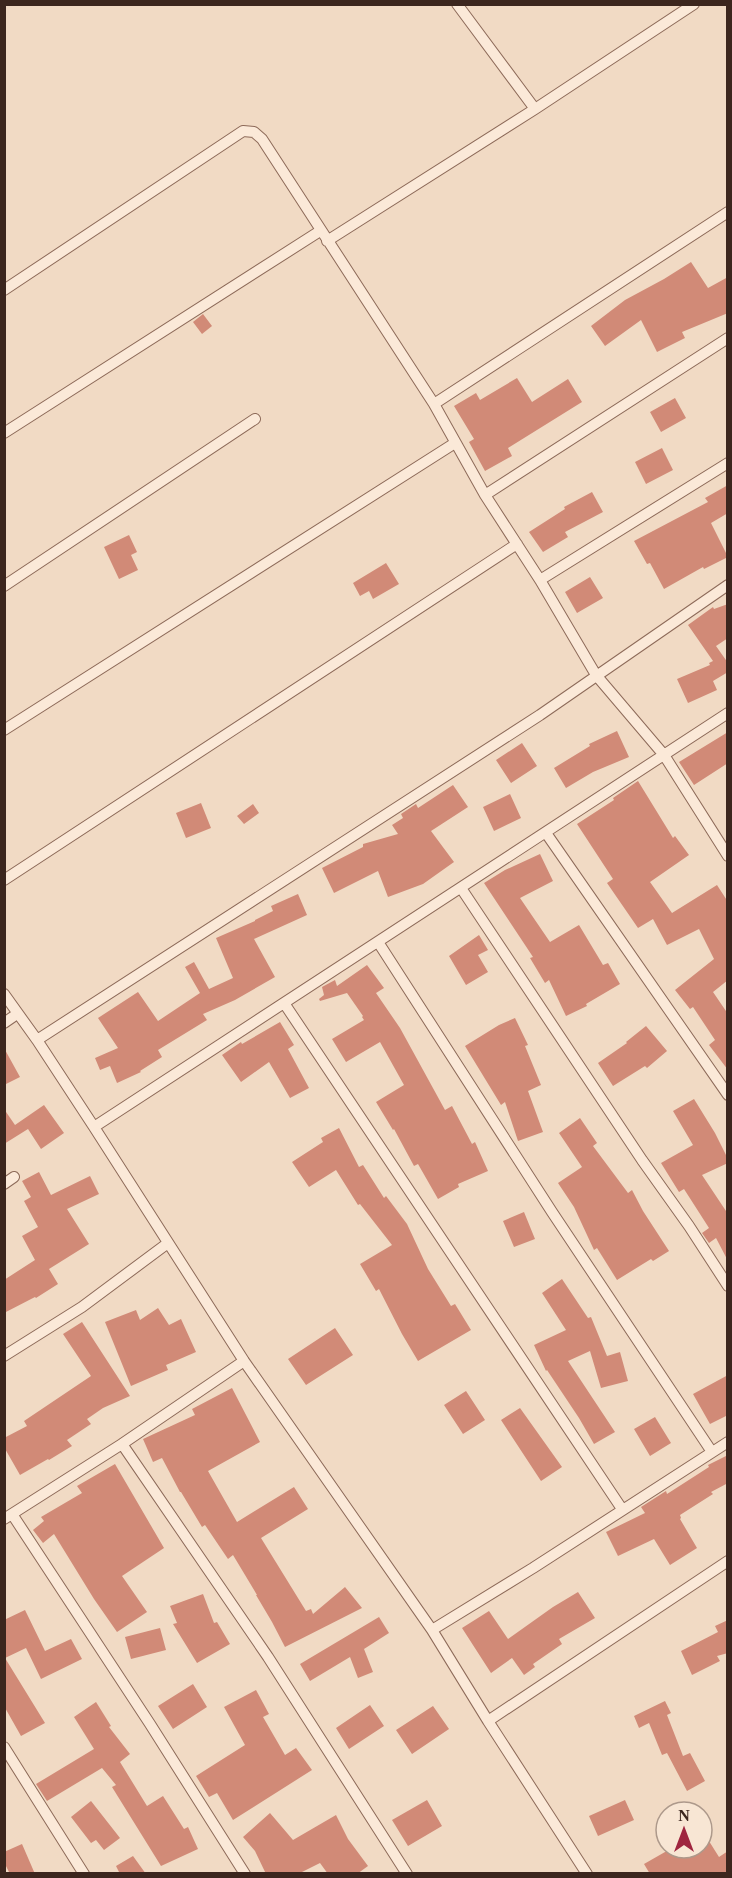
<svg xmlns="http://www.w3.org/2000/svg" width="732" height="1878" viewBox="0 0 732 1878" font-family="Georgia,serif">
<rect width="100%" height="100%" fill="#f1dac4"/>
<!-- building -->
<path fill="#d18a77" d="M691,262L708,288L728,277V313L682,332L685,338L657,352L641,320L605,346L591,326L625,300L664,279Z
M203,314L212,326L202,334L193,322Z
M517,378L532,402L568,379L582,402L508,448L512,456L485,471L469,442L474,439L454,406L476,393L480,400Z
M675,398L686,418L661,432L650,412Z
M662,448L673,470L646,484L635,462Z
M728,485V513L711,523L728,557L704,569L703,567L664,589L650,563L647,564L634,541L708,502L705,498Z
M592,492L603,512L565,532L568,537L543,552L529,532L565,509L564,507Z
M129,535L137,552L131,555L138,570L119,579L104,547Z
M386,563L399,584L373,599L369,591L360,596L353,583Z
M590,577L603,598L577,613L565,592Z
M728,604V638L716,646L728,663V672L713,681L717,690L688,703L677,679L710,665L709,663L713,661L688,625L713,607L714,609Z
M617,731L629,757L593,772L566,788L554,768L590,746L589,744Z
M728,732V763L694,785L679,762Z
M522,743L537,766L511,783L496,760Z
M638,781L673,838L675,836L689,855L650,882L672,913L717,885L728,902V980L713,992L728,1014V1070L709,1045L715,1040L693,1007L690,1009L675,990L714,959L699,929L667,945L653,919L638,928L607,883L613,879L577,824L614,800L613,798Z
M453,785L468,807L431,831L454,862L423,884L388,897L378,871L334,893L322,868L363,847V844L398,834L392,825L403,818L401,814L416,804L418,808Z
M510,794L521,818L494,831L483,807Z
M201,803L211,828L186,838L176,813Z
M253,804L259,813L244,824L237,816Z
M540,854L553,881L520,898L550,942L579,925L603,965L608,963L620,984L586,1004L587,1006L566,1016L549,980L545,983L530,958L533,957L484,883L505,870Z
M298,894L307,915L254,939L275,977L235,1000L203,1014L207,1020L158,1050L162,1057L140,1071L141,1072L117,1083L110,1066L100,1070L95,1058L118,1048L98,1018L138,992L158,1021L200,993L185,967L194,962L209,989L233,978L216,938L255,921V920L273,911L271,906Z
M479,935L488,950L478,955L488,972L466,985L449,956Z
M367,965L384,988L376,993L400,1028L445,1110L452,1106L472,1144L475,1142L488,1171L458,1184L459,1187L438,1199L418,1164L414,1166L394,1129L393,1130L376,1102L404,1085L380,1042L346,1062L332,1039L364,1020L362,1017L363,1016L347,993L320,1001L319,999L324,995L322,987L335,980L337,986Z
M515,1018L528,1045L525,1046L541,1085L528,1091L543,1132L518,1141L505,1102L501,1105L465,1046L499,1025Z
M280,1022L294,1045L288,1049L309,1088L290,1098L269,1062L241,1082L222,1055L241,1042L242,1044Z
M646,1026L667,1051L647,1068L645,1066L613,1086L598,1063L627,1043L626,1042Z
M4,1048L20,1077L4,1085Z
M694,1099L715,1133L728,1159V1163L702,1175L728,1214V1261L716,1238L709,1243L702,1233L709,1228L684,1189L679,1192L661,1163L693,1145L673,1111Z
M44,1105L64,1133L41,1149L28,1129L4,1144V1109L15,1125Z
M580,1118L597,1143L593,1146L628,1193L632,1190L643,1211L669,1251L653,1261L651,1259L617,1280L597,1248L594,1250L574,1207L558,1183L582,1167L559,1133Z
M339,1128L359,1167L363,1165L384,1198L386,1196L407,1224L428,1269L451,1306L455,1304L471,1330L418,1361L402,1334L379,1289L376,1291L360,1264L392,1245L360,1204L358,1205L336,1170L309,1187L292,1162L323,1142L321,1138Z
M39,1172L51,1195L90,1176L99,1194L67,1209L89,1244L49,1269L58,1284L36,1298L35,1297L4,1313V1280L35,1260L22,1236L38,1227L24,1201L31,1197L22,1181Z
M524,1212L535,1239L514,1247L503,1221Z
M562,1279L588,1318L591,1317L607,1356L620,1352L628,1381L601,1388L590,1351L568,1361L615,1432L594,1444L579,1418L547,1370L546,1371L534,1345L566,1330L542,1293Z
M158,1308L169,1325L181,1319L196,1352L166,1365L168,1370L131,1386L105,1322L136,1310L140,1320Z
M82,1322L130,1396L103,1408L87,1419L91,1424L67,1440L72,1446L49,1460L48,1459L20,1475L4,1447V1438L27,1426L24,1421L91,1376L63,1334Z
M335,1328L353,1355L306,1385L288,1359Z
M728,1375V1415L710,1424L693,1394Z
M232,1388L260,1442L208,1471L237,1522L294,1487L308,1509L261,1538L306,1611L311,1609L313,1614L345,1587L362,1608L285,1647L272,1622L256,1595H257L233,1555L228,1559L205,1525L202,1527L181,1492H180L162,1458L153,1462L143,1439L195,1415L192,1409Z
M466,1391L485,1420L463,1434L444,1405Z
M520,1408L562,1467L541,1481L501,1420Z
M655,1417L671,1443L650,1456L634,1429Z
M728,1455V1483L711,1492L713,1494L680,1515L681,1518L680,1519L697,1548L670,1565L654,1539L618,1556L606,1532L645,1513L641,1507L666,1491L667,1494L709,1467L708,1465Z
M115,1464L164,1548L122,1576L147,1612L117,1632L94,1599L54,1534L43,1543L33,1530L44,1521L41,1517L82,1493L77,1486Z
M578,1592L595,1618L559,1639L562,1644L533,1664L535,1667L524,1675L512,1658L491,1673L462,1628L489,1611L508,1639L553,1607Z
M203,1594L214,1623L217,1622L230,1644L197,1663L173,1624L177,1623L170,1606Z
M25,1610L45,1651L71,1639L82,1659L41,1679L26,1648L5,1658L45,1723L21,1736L4,1706V1620Z
M379,1617L389,1633L364,1649L373,1672L358,1678L350,1657L310,1681L300,1664Z
M728,1620V1653L717,1656L720,1661L692,1675L681,1651L718,1632L715,1626Z
M160,1628L166,1650L131,1659L125,1637Z
M193,1684L207,1707L173,1729L158,1706Z
M256,1690L269,1714L263,1717L285,1755L296,1748L312,1770L233,1820L217,1793L209,1797L196,1776L245,1745L224,1707Z
M665,1701L671,1713L667,1715L683,1756L690,1753L705,1781L687,1791L667,1753L662,1755L649,1723L639,1728L634,1716Z
M96,1702L111,1726L109,1727L130,1754L120,1762L147,1806L163,1796L184,1829L188,1827L198,1849L161,1866L112,1787L116,1785L102,1768L47,1801L36,1784L94,1749L74,1717Z
M370,1705L384,1726L349,1749L336,1728Z
M433,1706L449,1729L412,1754L396,1730Z
M427,1800L442,1826L408,1846L392,1820Z
M625,1800L634,1820L598,1836L589,1816Z
M91,1801L120,1838L104,1850L96,1840L91,1843L71,1817Z
M270,1813L293,1840L336,1815L348,1839L368,1866L357,1874H328L320,1863L298,1874H266L255,1851L243,1837Z
M702,1830L719,1857L728,1851V1874H650L644,1864L672,1848H702Z
M22,1844L35,1874H10L4,1862V1852Z
M133,1856L146,1874H120L116,1866Z"/>
<g fill="none" stroke-linecap="round" stroke-linejoin="round">
<defs>
<path id="street" d="M457,4L535,109
M327,241L535,109L694,4
M4,290L243,131L254,132L262,139L434,404L485,495L540,580L596,675L664,755L728,856
M434,404L728,212
M4,433L320,231
M485,495L728,338
M540,580L728,463
M4,586L255,419
M4,730L455,443
M546,833L728,1095
M4,880L517,544
M461,888L642,1160L689,1226L728,1286
M378,942L552,1212L712,1452
M4,994L37,1040L94,1127L244,1361L432,1630L488,1721L587,1874
M284,1003L622,1509
M4,1023L17,1014
M37,1040L540,715L728,585
M94,1127L728,713
M4,1184L14,1177
M4,1356L82,1307L168,1243
M122,1444L268,1657L407,1874
M12,1514L150,1724L245,1874
M4,1519L122,1444L244,1361
M432,1630L533,1568L728,1442
M488,1721L728,1561
M4,1747L84,1874"/>
</defs>
<!-- street casing -->
<use href="#street" stroke="#8d6a59" stroke-width="12"/>
<!-- street -->
<use href="#street" stroke="#fbe9d8" stroke-width="10"/>
</g>
<!-- border -->
<rect width="732" height="1878" fill="none" stroke="#3c261e" stroke-width="12"/>
<!-- north arrow -->
<g transform="translate(684 1830)"><circle r="28" fill="#f8e6d4" stroke="#ad998b" stroke-width="1.5"/>
<path d="M0-4.5L10 22L0 15L-10 22Z" fill="#9f253f"/>
<text y="-9" font-size="16" font-weight="bold" text-anchor="middle" fill="#3c261e">N</text>
</g>
</svg>
